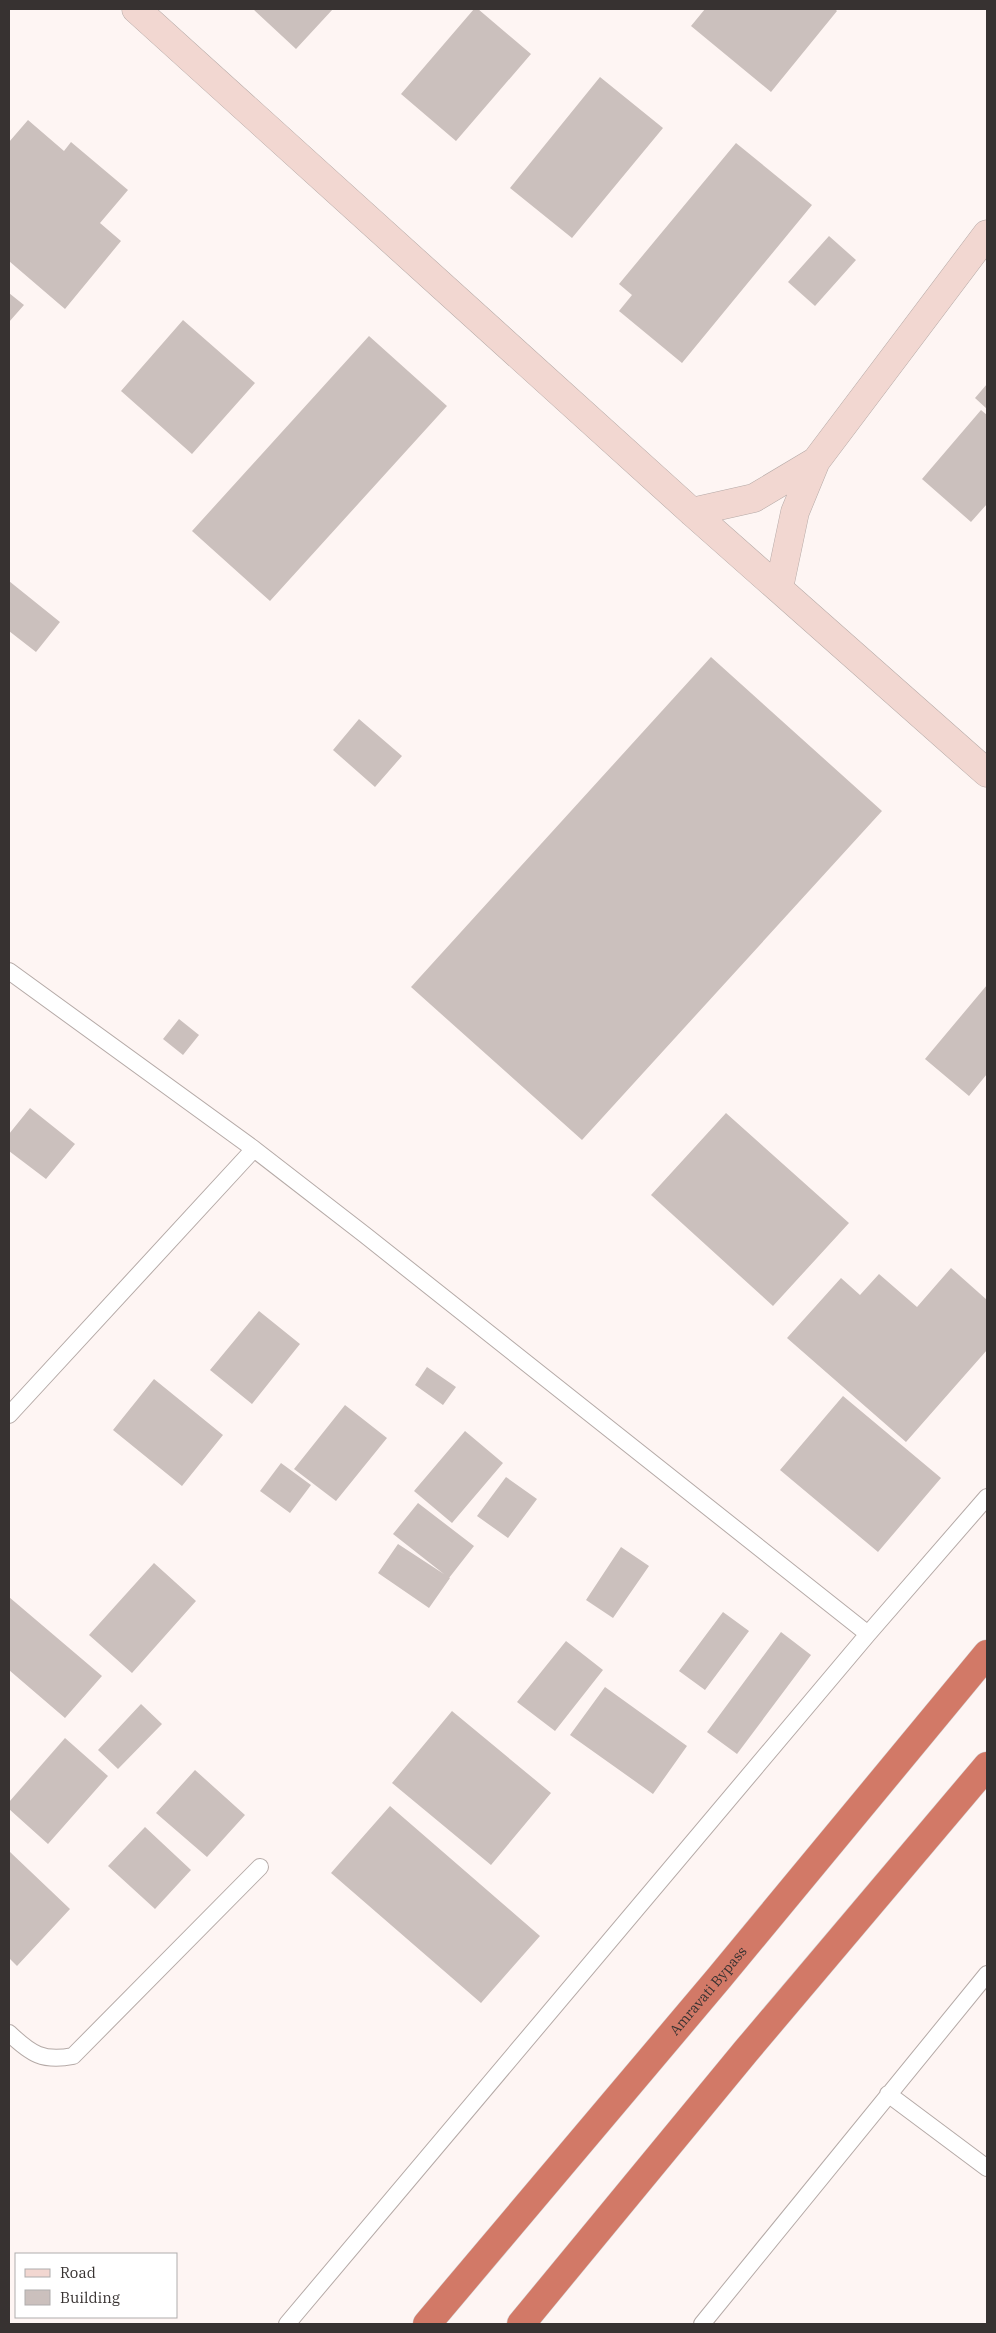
<svg xmlns="http://www.w3.org/2000/svg" width="996" height="2333" viewBox="0 0 996 2333" font-family="'IBM Plex Serif',serif">
<rect width="100%" height="100%" fill="#fef5f3"/>
<!-- building -->
<path fill="#cbc0bd" d="M253,9H333L296,49Z
M474,9H478L531,54L456,141L401,94Z
M705,9H835L837,11L771,92L691,26Z
M600,77L663,128L572,238L510,188Z
M28,120L64,151L71,142L128,190L100,223L121,241L65,309L9,261V142Z
M736,143L812,205L682,363L619,311L632,295L619,284Z
M829,236L856,260L815,306L788,282Z
M9,293L24,305L9,322Z
M183,320L255,383L192,454L121,391Z
M369,336L447,406L270,601L192,531Z
M987,384V409L975,398Z
M981,410L987,415V504L971,522L922,479Z
M9,581L60,622L36,652L9,631Z
M711,657L882,811L582,1140L411,987Z
M359,719L402,756L375,787L333,750Z
M987,985V1074L969,1096L925,1059Z
M179,1019L199,1035L183,1055L163,1039Z
M30,1108L75,1144L46,1179L9,1151V1134Z
M726,1113L849,1223L773,1306L651,1195Z
M951,1268L987,1300V1350L906,1442L787,1338L841,1278L860,1295L879,1274L917,1307Z
M259,1311L300,1344L252,1404L210,1370Z
M427,1367L456,1387L443,1405L415,1385Z
M154,1379L223,1435L182,1486L113,1430Z
M843,1396L941,1478L878,1552L780,1470Z
M345,1405L387,1438L336,1501L294,1469Z
M465,1431L503,1463L452,1523L414,1491Z
M281,1463L311,1485L290,1513L260,1491Z
M506,1477L537,1499L508,1538L477,1516Z
M418,1503L474,1546L449,1578L393,1534Z
M398,1544L450,1578L429,1608L378,1573Z
M621,1547L649,1566L613,1618L586,1600Z
M154,1563L196,1601L132,1673L89,1635Z
M9,1597L102,1676L65,1718L9,1670Z
M723,1612L749,1631L705,1690L679,1671Z
M781,1632L811,1655L737,1754L707,1732Z
M566,1641L603,1670L555,1731L517,1702Z
M605,1687L687,1746L653,1794L570,1735Z
M141,1704L162,1724L118,1769L98,1750Z
M452,1711L551,1793L491,1865L392,1783Z
M65,1738L108,1776L48,1844L9,1809V1802Z
M195,1770L245,1815L207,1857L156,1813Z
M390,1806L540,1936L481,2003L331,1873Z
M145,1827L191,1870L155,1909L108,1866Z
M9,1851L70,1909L17,1966L9,1958Z"/>
<g fill="none" stroke-linecap="round" stroke-linejoin="round">
<defs>
<path id="lane" d="M9,971L254,1149L365,1235L868,1634
M9,1415L254,1149
M9,2033C31,2054 43,2062 73,2056L260,1867
M888,2094L987,2168
M287,2324L868,1634L987,1497
M702,2324L987,1974"/>
<path id="secondary" d="M136,9L692,512L987,773
M692,512L754,498L816,461
M779,588L795,512L816,461L987,234"/>
<g id="highway">
<path id="s1" d="M427,2324L719,1978L987,1654"/>
<path d="M521,2324L746,2051L987,1766"/>
</g>
</defs>
<!-- lane casing -->
<use href="#lane" stroke="#b5aaa7" stroke-width="18"/>
<!-- secondary casing -->
<use href="#secondary" stroke="#b5aaa7" stroke-width="29"/>
<!-- highway casing -->
<use href="#highway" stroke="#d3d2d2" stroke-width="29"/>
<!-- lane -->
<use href="#lane" stroke="#fff" stroke-width="16"/>
<!-- secondary -->
<use href="#secondary" stroke="#f2d7d1" stroke-width="28"/>
<!-- highway -->
<use href="#highway" stroke="#d27967" stroke-width="28"/>
</g>
<g text-anchor="middle" dominant-baseline="central" stroke-width="4" stroke-linejoin="round" paint-order="stroke">
<!-- street labels -->
<g font-size="14" fill="#373231" stroke="#fff">
<text stroke="none"><textPath href="#s1" startOffset="436">Amravati Bypass</textPath></text>
</g>
</g>
<!-- border -->
<rect width="996" height="2333" fill="none" stroke="#373231" stroke-width="20"/>
<!-- legend -->
<rect x="15" y="2253" width="162" height="65" fill="#ffffff" stroke="#afadad"/>
<rect x="25" y="2269" width="25" height="8" fill="#f2d7d1" stroke="#afadad"/>
<text x="60" y="2278" font-size="15" fill="#373231">Road</text>
<rect x="25" y="2290" width="25" height="15" fill="#cbc0bd" stroke="#afadad"/>
<text x="60" y="2303" font-size="15" fill="#373231">Building</text>
</svg>
